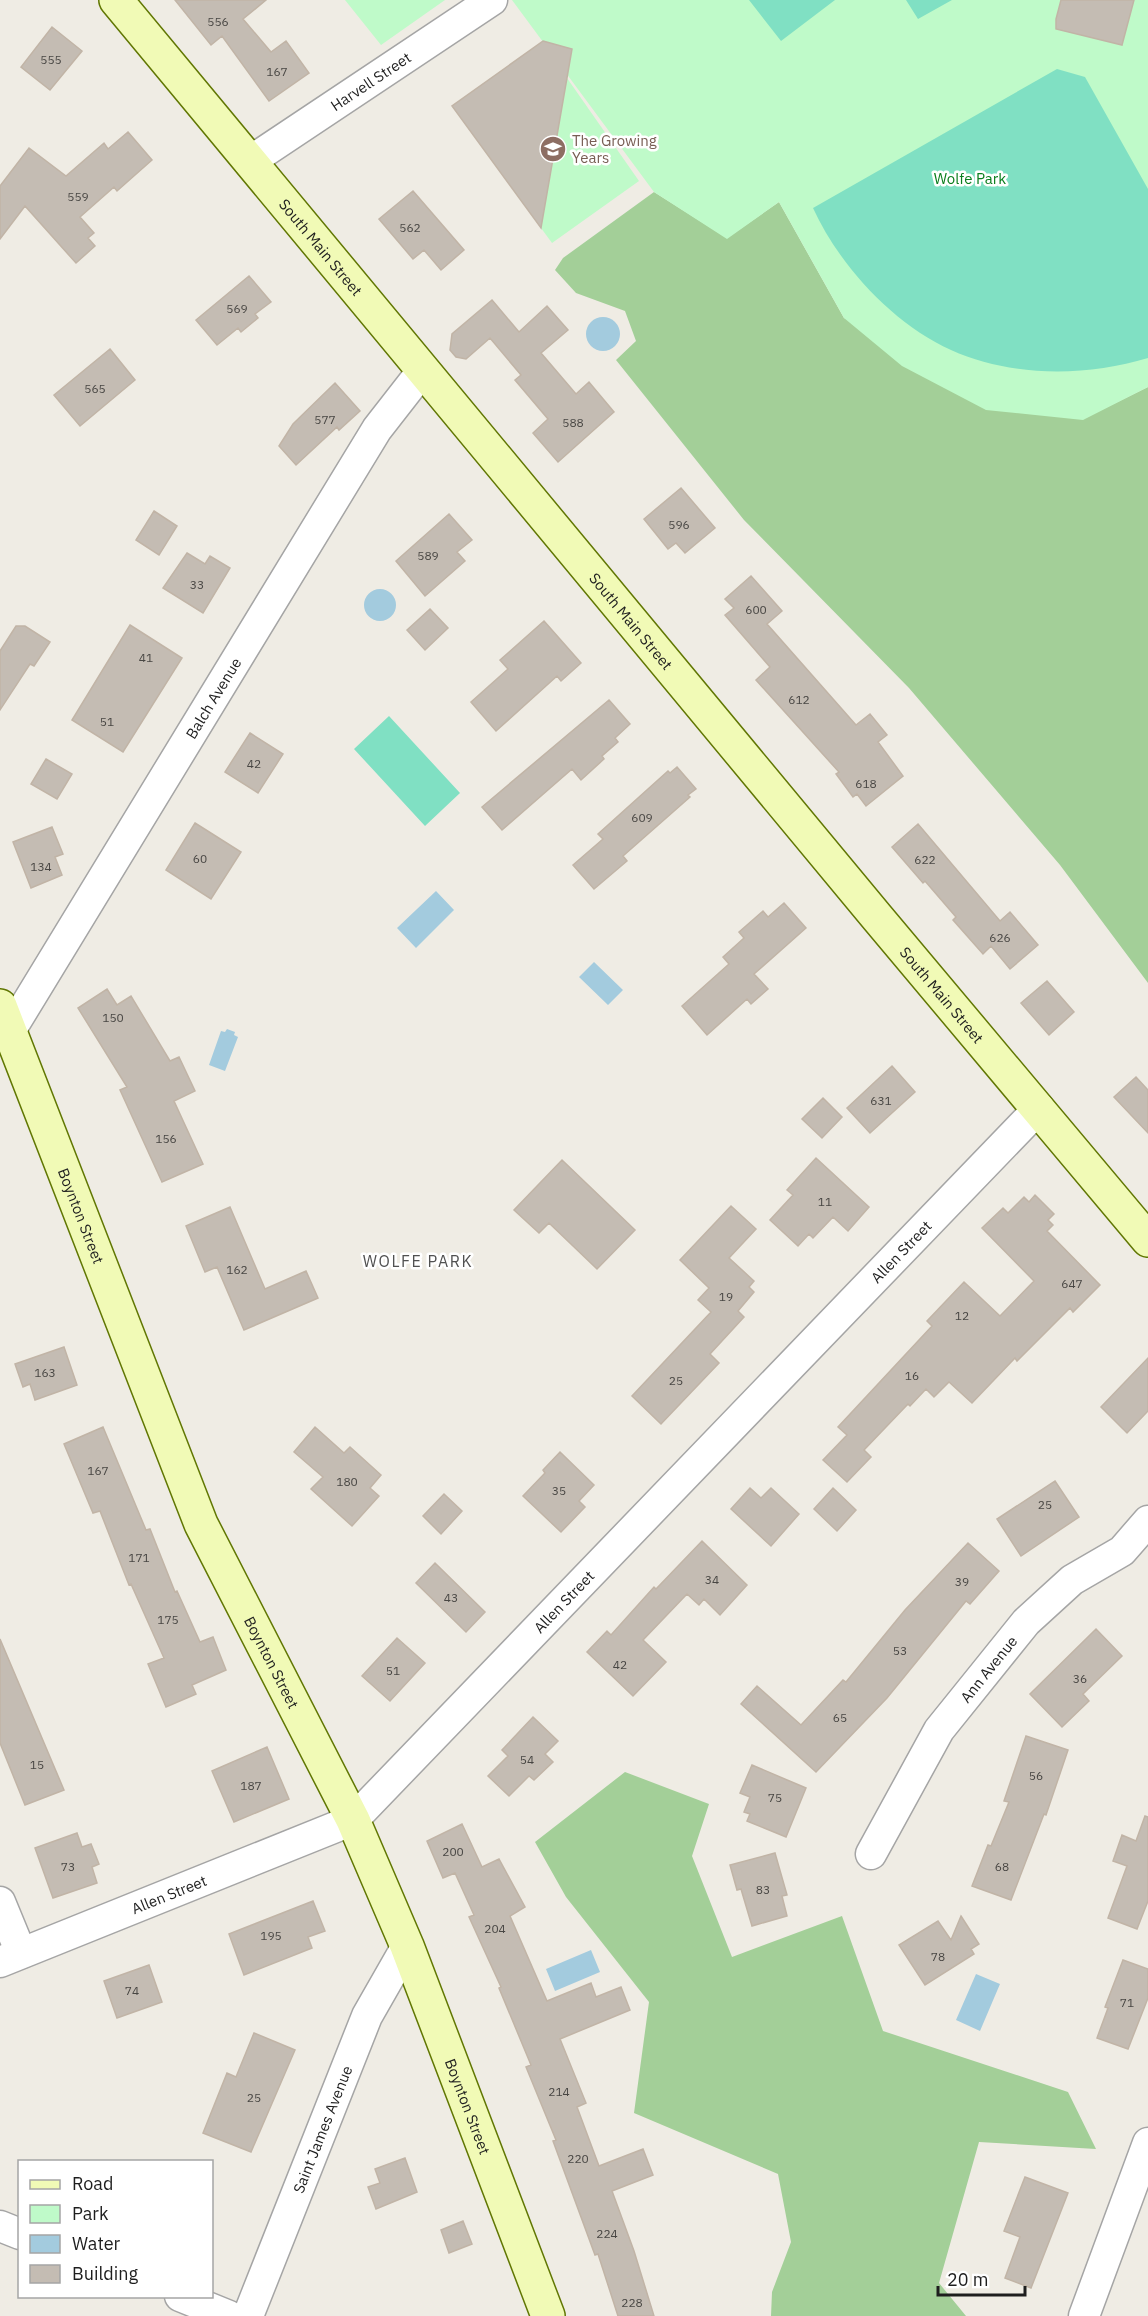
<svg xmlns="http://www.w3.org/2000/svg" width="1148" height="2316" viewBox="0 0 1148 2316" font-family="'IBM Plex Sans',sans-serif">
<rect width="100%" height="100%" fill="#efece4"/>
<!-- forest -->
<path fill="#a3cf98" d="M654,192L727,238L779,202L844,318L1083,419L1148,387V983L1060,865L909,688L744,520L616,360L636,341L625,311L576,293L555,270L563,258Z
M625,1772L709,1804L692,1856L732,1957L842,1916L883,2031L1068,2092L1096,2149L979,2142L939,2283L966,2316H771L772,2292L791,2242L778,2174L634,2113L649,2002L566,1897L535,1842Z"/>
<!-- park -->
<path fill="#bffac9" d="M345,0H445L381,45Z
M512,0H1148V387L1083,420L986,410L902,366L844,318L779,202L727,239L654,192Z
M567,78L639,181L552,243L541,228Z"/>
<!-- pitch -->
<path fill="#80e0c3" d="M749,0H835L781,41Z
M906,0H952L918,19Z
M1057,69L1085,77L1148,189V358C1085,377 1011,377 951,350C893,324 839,265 813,208Z
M389,716L460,793L425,826L354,749Z"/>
<!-- water -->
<path fill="#a3cbde" d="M586 334a17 17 0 1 1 34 0a17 17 0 1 1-34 0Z
M364 605a16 16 0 1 1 32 0a16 16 0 1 1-32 0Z
M436,891L454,910L416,948L397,928Z
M594,962L623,990L608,1005L579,977Z
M227,1029L235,1032L234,1035L238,1037L225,1071L209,1065L221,1031L225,1032Z
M591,1950L600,1972L555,1991L546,1969Z
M976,1974L1000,1984L980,2031L956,2020Z"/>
<!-- building -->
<path fill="#c4bcb3" stroke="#c1b4a6" stroke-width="1.5" d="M175,0H266L243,19L271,52L286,41L309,73L269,101L222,36L211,45Z
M1061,0H1134L1122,45L1056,29V19Z
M52,27L82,51L50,90L21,67Z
M543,41L572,49L541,228L452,106Z
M128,132L152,160L117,191L114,187L80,217L94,233L88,238L95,246L76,263L25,206L0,239V186L29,148L66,176L104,143L108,149Z
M413,191L464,250L441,270L424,250L413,259L379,219Z
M249,276L271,302L255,314L258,318L241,332L238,328L217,345L196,320Z
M492,300L519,332L547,306L568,330L541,353L576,394L589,382L614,412L558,462L533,433L548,419L515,380L521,375L490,338L466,359L456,357L450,350L452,334Z
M110,349L135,380L80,426L54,395Z
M335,383L360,411L339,430L337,427L296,465L279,446L293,424Z
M681,488L715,528L685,553L676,543L668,549L644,519Z
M154,511L177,526L159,555L136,540Z
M449,514L472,540L457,552L465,561L425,596L396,561Z
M187,553L205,564L210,556L230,568L203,613L163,588Z
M751,576L782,611L767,624L856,725L870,714L887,735L878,742L903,776L866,806L857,794L853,797L836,774L839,772L756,680L770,667L725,615L734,608L725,599Z
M430,609L448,628L425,650L407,630Z
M544,621L581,663L561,681L557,676L496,731L471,702L508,669L500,660Z
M130,625L182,658L123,752L72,720Z
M16,626H25L50,642L34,666L30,664L0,710V651Z
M609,700L630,724L615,738L618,742L602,756L604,759L581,780L572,769L502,830L482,807Z
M250,733L283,754L258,793L225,772Z
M46,759L72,774L57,799L31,784Z
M677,767L696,789L688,795L690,797L623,856L627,861L594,889L573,865L603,839L598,834L668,771L670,773Z
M195,823L241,852L211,899L166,870Z
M918,824L1000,921L1010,912L1038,945L1010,969L991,946L983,954L953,920L956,917L925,881L923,883L892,847Z
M52,827L63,854L55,857L62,875L31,888L13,842Z
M784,903L806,928L754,974L768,989L751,1004L747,999L707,1035L682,1006L729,964L723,957L744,938L739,932L763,911L768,917Z
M1047,981L1074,1012L1049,1035L1021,1003Z
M107,989L117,1005L131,996L170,1061L179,1057L195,1091L174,1101L203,1164L162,1182L120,1090L127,1087L78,1008Z
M892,1066L915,1092L870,1133L847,1108Z
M1136,1077L1148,1090V1133L1114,1097Z
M823,1098L842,1117L822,1138L802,1119Z
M816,1158L869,1207L848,1231L833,1217L813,1238L809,1234L798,1246L770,1220L793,1195L787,1190Z
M562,1160L635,1230L597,1269L549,1223L539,1233L514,1210Z
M1035,1195L1054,1214L1048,1220L1053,1225L1047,1231L1100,1285L1073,1312L1070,1308L1017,1361L1015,1358L972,1403L949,1382L934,1397L926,1389L910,1406L908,1404L864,1450L871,1457L847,1482L823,1460L847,1435L838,1427L932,1326L927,1321L964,1282L1000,1316L1034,1281L982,1228L1003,1208L1008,1213L1024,1197L1029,1202Z
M731,1206L756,1229L729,1258L754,1281L749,1287L754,1292L738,1311L744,1317L710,1354L719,1363L661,1424L632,1396L711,1312L698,1300L709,1288L680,1260Z
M230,1207L265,1289L306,1271L318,1298L244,1330L217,1267L205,1272L186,1226Z
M64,1347L77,1385L35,1400L30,1384L23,1387L15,1364Z
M1148,1358V1411L1127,1433L1101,1407Z
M103,1427L146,1530L150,1529L175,1592L177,1591L200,1642L213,1637L226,1670L192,1685L196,1694L166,1707L148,1664L164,1658L131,1584L129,1585L100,1511L93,1513L64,1444Z
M315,1427L344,1453L350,1447L381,1475L370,1488L379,1496L352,1526L311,1489L323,1477L294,1452Z
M560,1452L594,1485L579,1501L585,1507L561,1532L523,1496L545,1473L543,1470Z
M1055,1481L1079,1517L1021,1556L997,1519Z
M750,1488L761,1498L771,1488L799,1514L771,1546L731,1509Z
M833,1488L856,1510L837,1531L814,1509Z
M444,1494L462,1511L441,1534L423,1516Z
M702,1541L747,1585L720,1615L704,1599L699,1605L687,1594L643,1640L666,1662L633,1696L587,1652L607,1631L611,1635L654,1587L656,1589Z
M968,1543L999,1571L970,1604L966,1601L887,1698L816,1772L741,1704L757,1686L801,1725L843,1680L846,1682L905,1610Z
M435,1563L485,1612L466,1632L416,1583Z
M1096,1629L1122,1656L1083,1694L1089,1701L1062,1727L1030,1694Z
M397,1638L425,1663L390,1701L362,1676Z
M0,1639L64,1790L25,1805L0,1743Z
M533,1717L558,1741L545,1754L553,1762L534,1780L529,1776L509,1796L488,1776L508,1756L502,1750Z
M1026,1736L1068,1750L1046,1815L1044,1814L1011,1900L972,1886L988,1845L991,1846L1009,1802L1004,1801Z
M267,1747L289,1799L234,1822L212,1771Z
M752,1765L806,1788L786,1837L747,1821L750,1814L744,1812L750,1797L740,1793Z
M1145,1816L1148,1817V1901L1137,1929L1108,1918L1127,1866L1113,1861L1122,1835L1136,1841Z
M462,1824L482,1867L499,1859L525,1907L510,1916L547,2001L591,1983L596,1997L621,1987L630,2010L560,2039L586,2103L577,2107L599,2166L643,2149L653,2175L612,2191L634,2251L654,2316H618L598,2254L595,2255L553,2141L556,2140L526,2067L531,2065L499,1988L501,1987L469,1917L474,1915L455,1873L443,1878L427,1841Z
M77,1833L82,1847L91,1844L99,1864L92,1867L97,1883L53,1898L35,1848Z
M775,1853L787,1895L782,1896L787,1916L752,1926L741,1889L737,1890L730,1865Z
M313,1901L325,1931L308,1937L312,1948L244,1975L229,1934Z
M961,1916L979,1944L971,1949L974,1954L925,1985L899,1945L938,1921L951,1940Z
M1123,1960L1148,1969V1998L1128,2049L1097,2038L1108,2008L1105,2007Z
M149,1965L162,2002L117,2018L104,1981Z
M254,2033L295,2050L251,2152L203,2133L227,2073L236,2077Z
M405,2158L417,2192L376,2209L368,2187L380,2183L375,2169Z
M1025,2177L1068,2193L1031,2288L1005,2278L1020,2237L1004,2231Z
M463,2221L472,2244L449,2253L441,2230Z"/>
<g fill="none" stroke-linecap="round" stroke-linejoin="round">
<defs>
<g id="street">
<path id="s1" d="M249,162L492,0"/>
<path id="s2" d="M10,1031L377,429L423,370"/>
<path id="s3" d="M871,1854L939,1730L1026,1622L1072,1580L1122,1551L1148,1521"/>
<path d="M0,1902L21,1953"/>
<path id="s4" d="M0,1962L353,1820L1039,1108"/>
<path d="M0,2226L20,2234"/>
<path d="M180,2296L229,2316"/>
<path id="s5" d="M248,2316L367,2016L407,1946"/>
<path d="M1084,2316L1148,2143"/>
</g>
<g id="secondary">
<path id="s6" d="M116,0L876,916L1148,1240"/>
<path id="s7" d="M0,1006L201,1524L353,1820L407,1946L548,2316"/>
</g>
</defs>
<!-- street casing -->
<use href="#street" stroke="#a5a5a5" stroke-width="33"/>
<!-- secondary casing -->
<use href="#secondary" stroke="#617703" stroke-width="36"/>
<!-- street -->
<use href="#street" stroke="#fff" stroke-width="30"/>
<!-- secondary -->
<use href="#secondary" stroke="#f1fab6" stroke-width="33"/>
</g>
<!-- icons -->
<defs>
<symbol id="school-disc" viewBox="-11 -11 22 22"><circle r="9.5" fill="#8d6e63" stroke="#fff"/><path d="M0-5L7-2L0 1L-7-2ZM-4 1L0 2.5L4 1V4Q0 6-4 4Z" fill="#fff"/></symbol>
</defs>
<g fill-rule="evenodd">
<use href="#school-disc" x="538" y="134" width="30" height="30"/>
</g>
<g text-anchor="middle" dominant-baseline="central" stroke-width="5" stroke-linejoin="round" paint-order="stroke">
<!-- number labels -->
<g font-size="12" fill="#484643">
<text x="218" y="21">556</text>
<text x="51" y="59">555</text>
<text x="277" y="71">167</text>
<text x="78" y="196">559</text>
<text x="410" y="227">562</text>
<text x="237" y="308">569</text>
<text x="95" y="388">565</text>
<text x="325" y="419">577</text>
<text x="573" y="422">588</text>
<text x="679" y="524">596</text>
<text x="428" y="555">589</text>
<text x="197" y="584">33</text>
<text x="756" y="609">600</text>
<text x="146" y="657">41</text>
<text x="799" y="699">612</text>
<text x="107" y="721">51</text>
<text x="254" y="763">42</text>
<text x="866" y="783">618</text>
<text x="642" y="817">609</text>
<text x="200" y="858">60</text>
<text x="925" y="859">622</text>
<text x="41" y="866">134</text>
<text x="1000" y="937">626</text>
<text x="113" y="1017">150</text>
<text x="881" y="1100">631</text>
<text x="166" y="1138">156</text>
<text x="825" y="1201">11</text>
<text x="237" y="1269">162</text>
<text x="1072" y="1283">647</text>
<text x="726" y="1296">19</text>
<text x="962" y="1315">12</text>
<text x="45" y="1372">163</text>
<text x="912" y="1375">16</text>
<text x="676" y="1380">25</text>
<text x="98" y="1470">167</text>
<text x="347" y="1481">180</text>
<text x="559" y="1490">35</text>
<text x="1045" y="1504">25</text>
<text x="139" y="1557">171</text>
<text x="712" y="1579">34</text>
<text x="962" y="1581">39</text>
<text x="451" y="1597">43</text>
<text x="168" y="1619">175</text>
<text x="900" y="1650">53</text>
<text x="620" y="1664">42</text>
<text x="393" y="1670">51</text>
<text x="1080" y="1678">36</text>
<text x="840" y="1717">65</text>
<text x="527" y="1759">54</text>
<text x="37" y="1764">15</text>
<text x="1036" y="1775">56</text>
<text x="251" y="1785">187</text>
<text x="775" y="1797">75</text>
<text x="453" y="1851">200</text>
<text x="68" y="1866">73</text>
<text x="1002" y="1866">68</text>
<text x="763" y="1889">83</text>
<text x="495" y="1928">204</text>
<text x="271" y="1935">195</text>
<text x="938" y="1956">78</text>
<text x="132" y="1990">74</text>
<text x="1127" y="2002">71</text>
<text x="559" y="2091">214</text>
<text x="254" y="2097">25</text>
<text x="578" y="2158">220</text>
<text x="607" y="2233">224</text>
<text x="632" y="2302">228</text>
</g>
<!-- street labels -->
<g font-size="15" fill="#1e1e1e" stroke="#fff">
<text stroke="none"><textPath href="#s1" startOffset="146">Harvell Street</textPath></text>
<text stroke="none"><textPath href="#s6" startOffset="321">South Main Street</textPath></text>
<text stroke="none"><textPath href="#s6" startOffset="807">South Main Street</textPath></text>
<text stroke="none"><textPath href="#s2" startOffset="390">Balch Avenue</textPath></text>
<text stroke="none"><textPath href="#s6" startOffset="1293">South Main Street</textPath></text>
<text stroke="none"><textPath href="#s7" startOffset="225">Boynton Street</textPath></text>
<text stroke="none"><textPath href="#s4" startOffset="1170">Allen Street</textPath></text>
<text stroke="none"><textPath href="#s4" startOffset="684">Allen Street</textPath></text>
<text stroke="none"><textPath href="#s7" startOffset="711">Boynton Street</textPath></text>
<text stroke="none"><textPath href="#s3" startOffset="220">Ann Avenue</textPath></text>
<text stroke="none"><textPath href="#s4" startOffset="182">Allen Street</textPath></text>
<text stroke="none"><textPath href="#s7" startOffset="1197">Boynton Street</textPath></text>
<text stroke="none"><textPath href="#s5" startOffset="201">Saint James Avenue</textPath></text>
</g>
<!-- education labels -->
<g font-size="15" fill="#785e54" stroke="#fff" text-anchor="start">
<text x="572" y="140">The Growing<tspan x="572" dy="17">Years</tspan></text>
</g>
<!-- park labels -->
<g font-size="15" fill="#0a7e1d" stroke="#fff">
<text x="970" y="178">Wolfe Park</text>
</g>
<!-- neighbourhood labels -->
<g font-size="16" letter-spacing="1.5" fill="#515151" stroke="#fff">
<text x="418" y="1261">WOLFE PARK</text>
</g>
</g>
<!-- legend -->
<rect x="18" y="2160" width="195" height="138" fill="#ffffff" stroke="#a5a5a5" stroke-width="1.5"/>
<rect x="30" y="2180" width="30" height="9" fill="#f1fab6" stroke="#a5a5a5" stroke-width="1.5"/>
<text x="72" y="2190" font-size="18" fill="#1e1e1e">Road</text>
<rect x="30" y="2205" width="30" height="18" fill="#bffac9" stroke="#a5a5a5" stroke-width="1.5"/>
<text x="72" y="2220" font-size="18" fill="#1e1e1e">Park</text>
<rect x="30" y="2235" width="30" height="18" fill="#a3cbde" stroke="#a5a5a5" stroke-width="1.5"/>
<text x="72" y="2250" font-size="18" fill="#1e1e1e">Water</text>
<rect x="30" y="2265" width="30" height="18" fill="#c4bcb3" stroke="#a5a5a5" stroke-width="1.5"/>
<text x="72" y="2280" font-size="18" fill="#1e1e1e">Building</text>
<!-- scale -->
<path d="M938 2286v9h87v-9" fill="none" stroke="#1e1e1e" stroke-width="3"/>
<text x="947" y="2286" font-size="18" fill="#1e1e1e" stroke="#ffffff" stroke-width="4.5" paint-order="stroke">20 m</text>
</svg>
